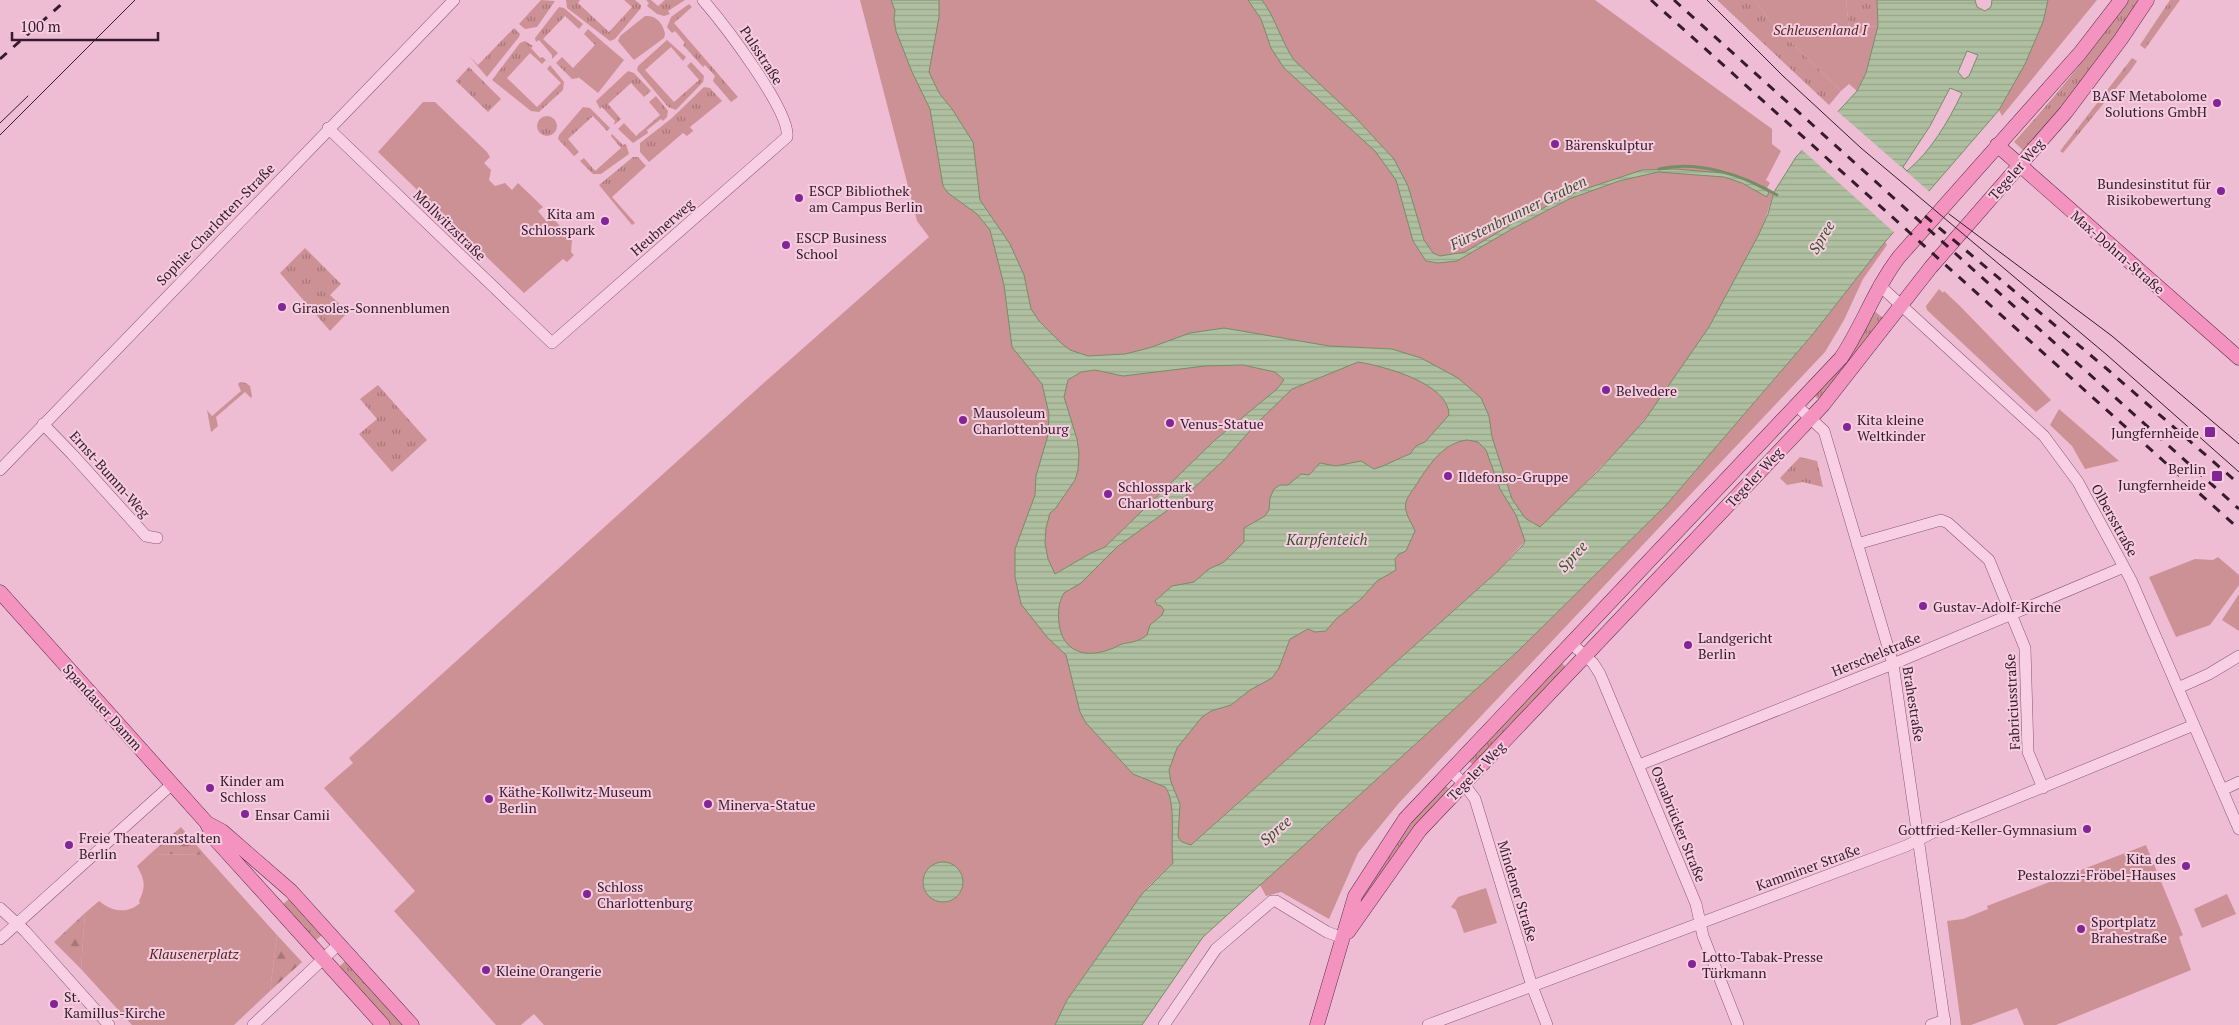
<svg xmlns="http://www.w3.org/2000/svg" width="2239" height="1025" viewBox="0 0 2239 1025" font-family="'PT Serif',serif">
<defs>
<pattern id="grass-tufts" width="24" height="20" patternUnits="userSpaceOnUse" patternTransform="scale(1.25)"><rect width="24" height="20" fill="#cc9194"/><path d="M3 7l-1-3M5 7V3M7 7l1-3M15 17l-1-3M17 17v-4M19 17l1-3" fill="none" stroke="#a67679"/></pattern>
<pattern id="forest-firs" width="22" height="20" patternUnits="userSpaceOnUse" patternTransform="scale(1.25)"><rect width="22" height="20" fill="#cc9194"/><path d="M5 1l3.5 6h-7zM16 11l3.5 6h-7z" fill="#a67679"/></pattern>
<pattern id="water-rules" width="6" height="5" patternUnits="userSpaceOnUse" patternTransform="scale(1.25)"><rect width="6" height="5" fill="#afc0a1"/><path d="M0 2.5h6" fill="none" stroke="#97a48b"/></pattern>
</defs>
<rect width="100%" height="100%" fill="#eebdd4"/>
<!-- grass -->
<path fill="url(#grass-tufts)" d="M541,0L555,1L537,27L525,29L519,24Z
M566,0H580L578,3L609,32L632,7L624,0H635L641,5V8L615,39L610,41L567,8Z
M646,0H651L658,6L665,0H685L668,11L670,14L664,16L657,14L647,6L649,3Z
M1717,0H1755L1769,20L1841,91L1829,105Z
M1846,0H1877L1878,26L1849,28Z
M2128,0H2140L2084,79L2024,151L2014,142C2055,97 2093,50 2128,0Z
M2170,0H2180L2145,49L2140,45Z
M689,4L692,7L674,23L738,97L731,102L713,81L715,76L705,65L703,67L683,45L685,43L675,31L672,33L667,27L671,17Z
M559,7L564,8L583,24L579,29L565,16L543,39L558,53L552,59V55L539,40L536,42L535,38Z
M514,28L520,34L519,37L487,77L468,55L478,65Z
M588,29L604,43L578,78L572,79L556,63L562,57L573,68L595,45L584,34Z
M667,40L686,57L683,61L671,47L645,70L674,102L699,80L687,66L691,62L704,76L703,82L676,110L668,107L637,70L638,66Z
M525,41L533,46L531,48L540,58L542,57L546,60L542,64L530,53L507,78L537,107L561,83L547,69L550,65L564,82L563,90L539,112L531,111L492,80L520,43Z
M2132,58L2137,61L2131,70L2063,153L2060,151Z
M469,67L501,99L488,112L456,81Z
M628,71L634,73L651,91L644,97L631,83L608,104L621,119L614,125L615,121L602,107L600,109L596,101Z
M704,87L710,88L722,101L690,127L693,131L687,136L683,133L649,162L640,152V143L672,118Z
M656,96L668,111L667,117L663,121L661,119L647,130L648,133L633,143L618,129L624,123L636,136L660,115L649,102Z
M583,107L590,108L610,128L607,131L593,116L568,139L579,152L574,156L558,139L559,135Z
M537 126a10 10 0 1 1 20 0a10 10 0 1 1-20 0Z
M612,134L623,145L626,144L629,154L601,174H593L580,161L584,158L595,171L621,148L611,136Z
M633,157H638L646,166L612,197L635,223L632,225L599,185Z
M305,248L341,284L330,295L348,312L330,331L280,273Z
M1872,309L1883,318L1820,401L1814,395Z
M240,382L246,383L250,386L252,396L251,398L245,392L216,417L218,426L211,432L207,410L212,416L241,391L238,384Z
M378,385L427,440L392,472L359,434L377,419L360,399Z
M1800,457L1817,461L1823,487L1803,482L1787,485L1780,478Z
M1562,663L1568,669L1474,766L1468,760Z
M1445,785L1451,791L1353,918C1364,874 1414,819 1445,785Z
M289,899L322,935L316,940L283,904Z
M346,960L403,1025H391L339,967Z"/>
<!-- forest -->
<path fill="url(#forest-firs)" d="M181,827L205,855L150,854Z
M85,913L81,969L54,942Z
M277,935L302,962L270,991Z"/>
<!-- green -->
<path fill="#cc9194" d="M860,0H1595L1772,129V144L1781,151L1766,180L1770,183L1767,188L1774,192L1763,226L1731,290L1709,327L1666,392L1633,434L1551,518L1525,541L1498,571L1191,845L1147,888L1067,1000L1055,1025H544L534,1014L521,1025H496L394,911L415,891L324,788L353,763L349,758L757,389L929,237L917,221Z
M1755,0H1846L1849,28L1878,26L1866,73L1857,91L1849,84L1841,91L1769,20Z
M2048,0H2097L2002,116L1999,110C2020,74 2039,40 2048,0Z
M645,16C656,15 663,23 665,34L664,38L634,60L618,41L620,36Z
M604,43L624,60L598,93L577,76Z
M423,102H435L487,152L490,157L484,163L491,170L489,180L495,186L505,183L512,190L518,183L543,207L538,211L547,222L552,217L572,240L571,252L574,255L567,262L563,259L524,293L378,152Z
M1885,242L1887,245L1863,279L1844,320L1825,352L1399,803L1358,853L1329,919L1281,892L1266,896L1260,885L1517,652L1667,504L1813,334Z
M1939,289L1943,293L1944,291L1960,306L2051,400L2036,412L1927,310L1926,306Z
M2059,409L2119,461L2085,469L2072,446L2050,425Z
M2218,557L2239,575V585L2210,625L2176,637L2149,577L2195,559L2213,560Z
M2239,594V631L2222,620Z
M2146,845L2183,935L2179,937L2191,970L2056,1025H2024L2017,1008L1971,1025H1961L1947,921L1963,919L1988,909L1987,906Z
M150,854L205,855L277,935L270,991L234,1025H132L81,969L85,913L99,901C112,912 128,914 140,903L139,901C146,887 145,880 137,866Z
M1486,888L1497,923L1464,933L1456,910L1451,907L1458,897Z
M2227,894L2236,914L2202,928L2194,909Z"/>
<!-- water -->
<path fill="url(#water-rules)" stroke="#778d68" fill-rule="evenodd" d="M891,0H939V17L929,72L939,93L952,109L973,142L980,200L1010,244L1024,275L1031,309L1039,321L1061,343L1070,350L1088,356L1125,354L1149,348L1190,333L1224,328L1329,346L1392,349L1421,358L1458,378L1481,398L1489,416L1492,437L1512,499L1525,518L1540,527L1599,470L1644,421L1709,327L1758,236L1768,214L1774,192L1796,157L1857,91L1866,73L1878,26L1877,0H1975L1977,7L1985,11L1991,7L1992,0H2048L2043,22L2025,64L1999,110L1885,242L1813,334L1667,504L1517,652L1203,937L1142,1025H1055L1067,1000L1142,894L1173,863C1170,843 1177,802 1165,787L1133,774L1086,723L1080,712L1066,655L1047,637L1021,604L1015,577V549L1035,495L1036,476L1048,435L1049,414L1042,384L1012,347L1004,285L990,230L977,214L948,193L943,186L930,109L912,72L896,31L894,19L895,11ZM1967,51L1978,55L1969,76L1964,79L1958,72ZM1950,88L1962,93C1948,122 1931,151 1907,171L1903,167L1930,126ZM1358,362C1383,366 1449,383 1449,415L1425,442L1416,446L1410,454C1398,458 1386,466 1374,469L1361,461L1336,466L1320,463L1309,475L1301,474L1288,485H1280L1274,489L1270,498L1269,510L1265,516L1244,528V542L1224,562L1209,569L1194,582L1172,586L1155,601L1157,605L1161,606L1164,610L1162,615L1150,625L1147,635C1138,642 1132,642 1122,644C1118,645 1115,648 1111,649C1086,659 1062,652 1059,623C1058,613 1058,603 1064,593L1081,583L1117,547L1179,502L1225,459L1255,425L1292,389ZM1243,365L1275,372L1284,380L1277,389L1215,440L1105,547L1091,553L1055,574L1048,559L1045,543L1046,528L1050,513L1055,509L1075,480L1078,470L1079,453L1077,439L1064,397L1068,380L1081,372L1095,370L1123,376L1205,366ZM1467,440L1478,442L1486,450L1500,489L1516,515L1525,541L1523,545L1498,571L1191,845L1182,842L1178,837L1180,804L1171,782L1169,770L1177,748L1202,717L1211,711L1231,705L1250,690L1272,678L1279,668L1290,639L1308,629L1315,632L1326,631L1336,619L1361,599L1377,581L1396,570L1395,559L1399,554L1406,551L1415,531C1412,523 1403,512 1406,502C1408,495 1414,489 1418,482C1429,465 1443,443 1467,440Z
M1248,0H1262C1276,19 1281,41 1294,60L1355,117L1394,159L1408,186L1424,240L1433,253L1440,256L1465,252L1520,219L1579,191L1642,170L1675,169L1723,173L1739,177L1769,192L1767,197L1742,183L1724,177L1658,172L1619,181L1569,199L1512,229L1457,261L1438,263L1426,261L1413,241L1396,180L1375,151L1284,68L1271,48L1261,19Z
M923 882a20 20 0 1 1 40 0a20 20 0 1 1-40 0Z"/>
<!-- pier -->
<path fill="#eebdd4" d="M1837,111L1931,193L1896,234L1801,149Z"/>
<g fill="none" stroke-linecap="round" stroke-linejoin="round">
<!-- stream -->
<path stroke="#778d68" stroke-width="3" d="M1659,169C1698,160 1743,175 1777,195"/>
<defs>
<path id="minor" d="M328,128L552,343L787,137C791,111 722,22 703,0
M1879,285L2044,436L2078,482L2131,580L2239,829
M1797,406L1824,431L1893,664L1945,1025
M43,424L72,454L146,536L157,538
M0,470L454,0
M1857,544L1941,520L1948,523L1989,560L2025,648L2028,752L2043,788
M1572,644L1593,663L1600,674L1696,904L1703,936L1738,1025
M2178,688L2209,674L2239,656
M1639,765L1893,664L2124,567
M1451,771L1464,784L1475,799L1532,986L1547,1025
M2222,790L2239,782
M0,908L25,931L109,1025
M0,939L171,785
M253,1025L339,944
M1164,1025L1216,949L1272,901H1276L1327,932L1343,938
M1428,1025L1906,846L1938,830L2194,725
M1931,1025L1945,1020"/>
<path id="major" d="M1997,145L2239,358
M0,592L206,822L215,839L383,1025
M207,823L222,831L291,891L412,1025
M1348,932L1420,830L1823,405L1931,267L2066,112L2121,39L2147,0
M1317,1025L1355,896L1405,819L1841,358C1863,325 1875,288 1899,257L2080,53L2121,0"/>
</defs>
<!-- minor casing -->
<use href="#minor" stroke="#875674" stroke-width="12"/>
<!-- major casing -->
<use href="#major" stroke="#542b47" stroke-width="15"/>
<!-- minor -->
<use href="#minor" stroke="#f9d0e3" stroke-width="11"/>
<!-- major -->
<use href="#major" stroke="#f493c0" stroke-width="14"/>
<!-- tram -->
<path stroke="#351b2d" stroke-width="1" d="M1707,0L1783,76L1861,148L2107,355L2239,472
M0,123L28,96
M0,135L135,0
M1949,214L2112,336L2239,444"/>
<!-- rail -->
<path stroke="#351b2d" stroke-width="3" stroke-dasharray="9 9" stroke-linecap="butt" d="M1651,0L2239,529
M1674,0L2239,509
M0,59L66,0
M1925,216L2107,369L2239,484"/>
</g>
<!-- markers -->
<g fill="#842597" stroke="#f6cddf" stroke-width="2">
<circle cx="2217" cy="103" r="5"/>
<circle cx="1555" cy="144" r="5"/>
<circle cx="2221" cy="191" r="5"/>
<circle cx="799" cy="198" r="5"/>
<circle cx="605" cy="221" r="5"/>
<circle cx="786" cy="245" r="5"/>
<circle cx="282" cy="307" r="5"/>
<circle cx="1606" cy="390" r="5"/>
<circle cx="963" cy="420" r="5"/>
<circle cx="1170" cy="423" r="5"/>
<circle cx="1847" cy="427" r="5"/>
<rect x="2204" y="426" width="12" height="12" rx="2.5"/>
<circle cx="1448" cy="476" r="5"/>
<rect x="2211" y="470" width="12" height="12" rx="2.5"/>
<circle cx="1108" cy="494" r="5"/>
<circle cx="1923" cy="606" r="5"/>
<circle cx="1688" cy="645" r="5"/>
<circle cx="210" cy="788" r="5"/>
<circle cx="489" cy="799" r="5"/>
<circle cx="708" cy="804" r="5"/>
<circle cx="245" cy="814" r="5"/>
<circle cx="2087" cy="829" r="5"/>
<circle cx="69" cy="845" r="5"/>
<circle cx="2186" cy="866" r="5"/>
<circle cx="587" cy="894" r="5"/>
<circle cx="2081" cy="929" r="5"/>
<circle cx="1692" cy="964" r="5"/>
<circle cx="486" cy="970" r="5"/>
<circle cx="54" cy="1004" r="5"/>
</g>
<g text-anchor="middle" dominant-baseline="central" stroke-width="4" stroke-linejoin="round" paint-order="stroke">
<!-- park labels -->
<g font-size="14" font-style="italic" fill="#522621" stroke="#f6cddf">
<text x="1820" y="29">Schleusenland I</text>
<text x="194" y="953">Klausenerplatz</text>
</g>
<!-- street labels -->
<g font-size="14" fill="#351b2d" stroke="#f6cddf">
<text transform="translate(762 55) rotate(57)">Pulsstraße</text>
<text transform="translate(2016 169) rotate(-49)">Tegeler Weg</text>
<text transform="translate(215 224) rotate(-46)">Sophie-Charlotten-Straße</text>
<text transform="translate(450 225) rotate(44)">Mollwitzstraße</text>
<text transform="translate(662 227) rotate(-41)">Heubnerweg</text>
<text transform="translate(2118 252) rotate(41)">Max-Dohrn-Straße</text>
<text transform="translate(110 474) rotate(48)">Ernst-Bumm-Weg</text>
<text transform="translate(1754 477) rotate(-47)">Tegeler Weg</text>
<text transform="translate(2115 520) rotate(61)">Olbersstraße</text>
<text transform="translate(1876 654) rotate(-22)">Herschelstraße</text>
<text transform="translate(2012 702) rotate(-93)">Fabriciusstraße</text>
<text transform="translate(1914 704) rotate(81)">Brahestraße</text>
<text transform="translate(103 707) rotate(48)">Spandauer Damm</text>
<text transform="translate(1476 771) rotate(-46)">Tegeler Weg</text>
<text transform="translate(1679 824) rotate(68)">Osnabrücker Straße</text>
<text transform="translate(1808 867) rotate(-20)">Kamminer Straße</text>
<text transform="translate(1518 891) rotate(73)">Mindener Straße</text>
</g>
<!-- poi labels -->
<g font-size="14" fill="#351b2d" stroke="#f6cddf" text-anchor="start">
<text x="2207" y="95" text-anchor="end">BASF Metabolome<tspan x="2207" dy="16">Solutions GmbH</tspan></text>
<text x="1565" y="144">Bärenskulptur</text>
<text x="2211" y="183" text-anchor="end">Bundesinstitut für<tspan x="2211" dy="16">Risikobewertung</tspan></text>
<text x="809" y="190">ESCP Bibliothek<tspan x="809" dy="16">am Campus Berlin</tspan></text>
<text x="595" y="213" text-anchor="end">Kita am<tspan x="595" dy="16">Schlosspark</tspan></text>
<text x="796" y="237">ESCP Business<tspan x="796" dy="16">School</tspan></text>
<text x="292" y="307">Girasoles-Sonnenblumen</text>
<text x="1616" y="390">Belvedere</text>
<text x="973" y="412">Mausoleum<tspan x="973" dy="16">Charlottenburg</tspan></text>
<text x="1857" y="419">Kita kleine<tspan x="1857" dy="16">Weltkinder</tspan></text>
<text x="1180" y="423">Venus-Statue</text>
<text x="2199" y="432" text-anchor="end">Jungfernheide</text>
<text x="2206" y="468" text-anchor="end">Berlin<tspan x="2206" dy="16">Jungfernheide</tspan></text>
<text x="1458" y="476">Ildefonso-Gruppe</text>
<text x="1118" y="486">Schlosspark<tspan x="1118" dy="16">Charlottenburg</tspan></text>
<text x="1933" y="606">Gustav-Adolf-Kirche</text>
<text x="1698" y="637">Landgericht<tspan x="1698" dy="16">Berlin</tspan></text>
<text x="220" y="780">Kinder am<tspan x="220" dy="16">Schloss</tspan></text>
<text x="499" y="791">Käthe-Kollwitz-Museum<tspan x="499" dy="16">Berlin</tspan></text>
<text x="718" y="804">Minerva-Statue</text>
<text x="255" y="814">Ensar Camii</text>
<text x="2077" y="829" text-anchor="end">Gottfried-Keller-Gymnasium</text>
<text x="79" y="837">Freie Theateranstalten<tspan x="79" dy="16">Berlin</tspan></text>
<text x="2176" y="858" text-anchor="end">Kita des<tspan x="2176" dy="16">Pestalozzi-Fröbel-Hauses</tspan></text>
<text x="597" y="886">Schloss<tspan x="597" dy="16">Charlottenburg</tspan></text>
<text x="2091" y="921">Sportplatz<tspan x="2091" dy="16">Brahestraße</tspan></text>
<text x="1702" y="956">Lotto-Tabak-Presse<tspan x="1702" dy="16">Türkmann</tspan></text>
<text x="496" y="970">Kleine Orangerie</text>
<text x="64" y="996">St.<tspan x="64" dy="16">Kamillus-Kirche</tspan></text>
</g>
<!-- water labels -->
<g font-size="15" font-style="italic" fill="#34562a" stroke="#f6cddf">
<text transform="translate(1518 212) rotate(-26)">Fürstenbrunner Graben</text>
<text transform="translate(1821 237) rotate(-59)">Spree</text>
<text x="1327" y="539">Karpfenteich</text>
<text transform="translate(1572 556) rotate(-48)">Spree</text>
<text transform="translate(1275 830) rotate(-41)">Spree</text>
</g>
</g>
<!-- scale -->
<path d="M12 32v8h146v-8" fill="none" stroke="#351b2d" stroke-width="2.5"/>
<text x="20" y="32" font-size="15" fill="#351b2d" stroke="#f6cddf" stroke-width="4" paint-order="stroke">100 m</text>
</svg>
